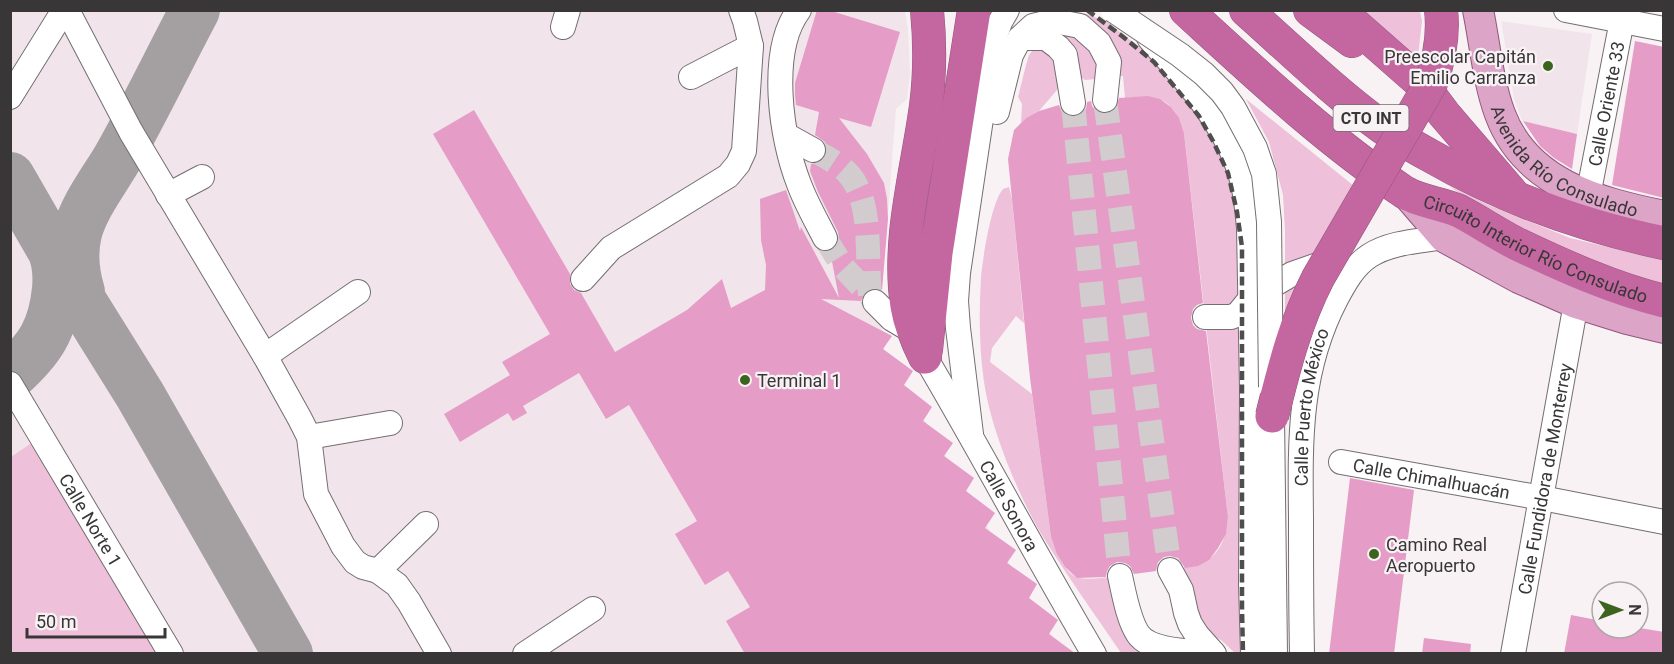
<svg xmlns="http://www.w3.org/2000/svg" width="1674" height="664" viewBox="0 0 1674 664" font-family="Roboto,sans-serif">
<rect width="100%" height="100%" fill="#f8f2f5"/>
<!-- built -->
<path fill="#f2e4eb" d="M10,11H905L908,28L910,73L907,99L896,109L881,304L884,351L1062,653H11Z
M1501,21L1592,34L1577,134L1522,121L1514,99Z"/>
<!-- green -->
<path fill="#eec0d9" d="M1065,11H1074L1087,14L1107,22L1152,57L1197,112L1230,172L1240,212L1246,653H1235L1221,640L1198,629L1175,569C1210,564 1224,555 1228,517L1184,133C1172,97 1160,95 1125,98L1123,76H1116L1097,30L1048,12Z
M1359,11H1420L1422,21L1417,65Z
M1053,32L1072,34L1099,53L1096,79L1085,80L1079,76Z
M1041,48L1058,58L1063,83L1039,111L1026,118L1021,123L1022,104L1018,97L1026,65L1029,55L1033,50Z
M1246,99L1354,186L1285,314V231L1283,195L1269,142Z
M1449,186L1491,206L1570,238L1663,260V284C1589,261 1513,232 1449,186Z
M1009,187L1012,199L1024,323L1016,316L992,348L990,362L1032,394L1051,537C1056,550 1065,576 1080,578C1091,580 1103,578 1114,576L1161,653H1121C1094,613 1065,573 1040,532C1016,490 991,429 984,382C979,347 979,312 981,277C983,257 991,203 1003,189Z
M33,442L159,653L11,654V457Z"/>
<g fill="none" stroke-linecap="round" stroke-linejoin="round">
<!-- taxiway -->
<path stroke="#a4a0a2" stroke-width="50" d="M10,177L82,302L140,395L288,654
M80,292C74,272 72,254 77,233C84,206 104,181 118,157C145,109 169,59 195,10
M10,376C40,349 53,330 57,289C58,277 57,263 53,252"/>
</g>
<!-- building -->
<path fill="#e59cc6" d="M817,10H828L900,32L871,127L839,118L867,154L884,183L887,199L888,219L882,290L878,288H871L865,292L861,301L821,299L892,336L883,349L913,371L904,385L932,407L923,421L953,443L944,456L974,478L966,491L995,513L985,528L1016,550L1007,563L1037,584L1029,598L1058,620L1049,634L1076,654H745L726,621L750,607L728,571L705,585L699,575L675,534L697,521L629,405L606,419L579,373L523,406L527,413L513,421L508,413L460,442L444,414L510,375L502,362L550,334L433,134L474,110L570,274V284L574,290L581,293L615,352L687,310L722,279L731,308L765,290L766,265L761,240L760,199L786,190L800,231L801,227L839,298L830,251L837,245L839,239L838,232L818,192L810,171L811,164L821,162L826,156L827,149L825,142L815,135L819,112L796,105L795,95V83Z
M1635,41L1664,47V198L1612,185Z
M1148,96L1160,99L1171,107L1179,118L1184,133L1203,303L1197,305L1193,309L1191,318L1193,325L1197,329L1206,331L1228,517L1226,534L1218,548L1209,560L1198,566L1185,568L1178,558L1170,556L1164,557L1158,562L1156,571L1134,574L1130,566L1125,563L1117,562L1110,566L1107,571L1106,577L1077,578L1065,567L1057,554L1051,537L1030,378L1008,159L1014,130L1026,118L1039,111L1059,105L1062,112L1067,116L1076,117L1082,114L1086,109L1087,102L1091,101L1092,106L1096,111L1104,114L1110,113L1116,109L1119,98Z
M1523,121L1577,134L1572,169L1554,158L1540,146Z
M1350,478L1414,490L1394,654H1329Z
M1571,615L1602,621V628H1640L1664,632V654H1564Z
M1424,638L1471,644L1470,654H1422Z"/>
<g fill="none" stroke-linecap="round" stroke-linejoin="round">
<!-- minor-tunnel -->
<path stroke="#d2cccf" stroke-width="24" stroke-dasharray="24 12" stroke-linecap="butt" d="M1105,100L1170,570
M1073,103L1120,576
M813,150C826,157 842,165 851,177C873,205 866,261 870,295
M825,238L843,267L875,301"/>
<defs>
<g id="minor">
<path d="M67,10L131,132L265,356L300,419L309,437L316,494L343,546L355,562L363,567L378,571L397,585L409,602L439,654"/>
<path d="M799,10C768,51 781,139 799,184C806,203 816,220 825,238"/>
<path d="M1566,10L1664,29"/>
<path d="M563,27L568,10"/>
<path d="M1020,38H1046L1058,47L1065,55L1073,103"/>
<path d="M1149,38C1181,75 1220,117 1237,164C1245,185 1247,206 1249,228L1252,389L1251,584L1253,654"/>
<path d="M691,77L751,46"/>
<path d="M10,97L64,10"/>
<path d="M997,112L1011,55L1020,38L1033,26L1054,21L1080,26L1099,43L1109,62L1105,100"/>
<path d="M786,135L813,150"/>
<path d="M168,195L202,177"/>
<path id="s1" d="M1588,196L1624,10"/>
<path d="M583,279L611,248L728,176L738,164L744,151L751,46L745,21L741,10"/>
<path d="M875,302L892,319L914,332"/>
<path d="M1205,317H1231L1238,314L1251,298L1292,274L1335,259"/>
<path d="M265,356L358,292"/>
<path id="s2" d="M925,357C983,455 1036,556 1094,654"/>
<path id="s3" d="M10,384L171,654"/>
<path d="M1272,416L1275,654"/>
<path d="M971,434L958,328L956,301L958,273L992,45L1000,22L1007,10"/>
<path d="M309,437L390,423"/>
<path id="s4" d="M1341,462L1542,498L1664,522"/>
<path d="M1170,570L1181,590L1186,613L1190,624L1197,635L1214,654"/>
<path d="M378,571L426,524"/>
<path d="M1120,576C1124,593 1128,619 1138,634C1150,652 1193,652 1213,653"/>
<path d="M525,654L593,609"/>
<path id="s5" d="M1302,654C1301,608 1301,562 1301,517C1300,438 1299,370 1336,299C1345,282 1354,266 1369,256C1390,242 1420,241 1444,237"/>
<path id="s6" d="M1513,654L1576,303"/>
</g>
<g id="major">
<path id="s7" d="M1478,10C1485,44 1488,82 1500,114C1526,184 1597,202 1664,216"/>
<path d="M1407,194L1444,237L1519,278L1576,303L1627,319L1664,328"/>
</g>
<g id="highway">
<path id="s8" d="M1186,10C1256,74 1325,139 1404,192C1420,202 1442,203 1459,211C1478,221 1496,233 1515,243C1563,266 1612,288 1664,301"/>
<path d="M1246,10C1291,50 1334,92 1382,127C1396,137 1413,146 1429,155C1502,197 1582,226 1664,243"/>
<path d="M1310,10L1352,41"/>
<path d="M1338,10L1420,82L1444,114L1511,192"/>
<path d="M926,350L936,253L974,10"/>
<path d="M925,357C917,341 910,324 907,306C897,239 917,172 926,106C930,75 930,41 927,10"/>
</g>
</defs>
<!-- minor casing -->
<use href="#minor" stroke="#736e71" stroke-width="26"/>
<!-- major casing -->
<use href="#major" stroke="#93567c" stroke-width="32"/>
<!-- highway casing -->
<use href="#highway" stroke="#93567c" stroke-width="34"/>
<!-- minor -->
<use href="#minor" stroke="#fff" stroke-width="24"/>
<!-- major -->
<use href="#major" stroke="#dca4c6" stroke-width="30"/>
<!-- highway -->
<use href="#highway" stroke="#c467a0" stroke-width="33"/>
<!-- rail -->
<path stroke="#504d4f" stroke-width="4.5" stroke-dasharray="9 4.5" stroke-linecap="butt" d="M1087,10L1122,36L1154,62L1199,116L1213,141L1228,173L1237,212L1242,247V608L1243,654"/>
<defs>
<path id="minor-bridge" d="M1113,10L1180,55L1204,74L1222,92L1233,107L1255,148L1264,174L1269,222L1271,387"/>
<path id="highway-bridge" d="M1272,416C1284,368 1295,323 1318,278L1431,83C1439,60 1444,35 1441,10"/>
</defs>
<!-- minor-bridge casing -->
<use href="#minor-bridge" stroke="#736e71" stroke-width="26" stroke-linecap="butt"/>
<!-- highway-bridge casing -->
<use href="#highway-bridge" stroke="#93567c" stroke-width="34" stroke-linecap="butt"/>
<!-- minor-bridge -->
<use href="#minor-bridge" stroke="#fff" stroke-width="24"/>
<!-- highway-bridge -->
<use href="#highway-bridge" stroke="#c467a0" stroke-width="33"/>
</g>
<!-- markers -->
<g fill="#3d641f" stroke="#f8f2f5" stroke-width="2">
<circle cx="1548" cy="66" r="6"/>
<circle cx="745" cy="380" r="6"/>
<circle cx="1374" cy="554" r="6"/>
</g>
<g text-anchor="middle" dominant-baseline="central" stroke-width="4.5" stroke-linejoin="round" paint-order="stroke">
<!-- shield labels -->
<rect fill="#f8f2f5" stroke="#726e71" stroke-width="1.5" x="1333.5" y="105" width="75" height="26" rx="4.5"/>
<g font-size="16" font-weight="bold" fill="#393638">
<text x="1371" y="118">CTO INT</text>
</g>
<!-- poi labels -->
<g font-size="18" fill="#393638" stroke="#f8f2f5" text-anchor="start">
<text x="1536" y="56" text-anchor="end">Preescolar Capitán<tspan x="1536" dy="21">Emilio Carranza</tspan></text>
<text x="757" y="380">Terminal 1</text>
<text x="1386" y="544">Camino Real<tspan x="1386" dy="21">Aeropuerto</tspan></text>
</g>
<!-- street labels -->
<g font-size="18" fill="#393638" stroke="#f8f2f5">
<text stroke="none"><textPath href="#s1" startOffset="94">Calle Oriente 33</textPath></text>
<text stroke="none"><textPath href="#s7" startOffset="190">Avenida Río Consulado</textPath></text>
<text stroke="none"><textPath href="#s8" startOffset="428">Circuito Interior Río Consulado</textPath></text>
<text stroke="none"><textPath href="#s5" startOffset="248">Calle Puerto México</textPath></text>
<text stroke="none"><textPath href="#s4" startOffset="92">Calle Chimalhuacán</textPath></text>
<text stroke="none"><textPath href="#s6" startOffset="178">Calle Fundidora de Monterrey</textPath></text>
<text stroke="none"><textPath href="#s2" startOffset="171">Calle Sonora</textPath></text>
<text stroke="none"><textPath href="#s3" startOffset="158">Calle Norte 1</textPath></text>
</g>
</g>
<!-- border -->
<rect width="1674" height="664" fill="none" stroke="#393638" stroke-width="24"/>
<!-- north arrow -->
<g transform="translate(1620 610) rotate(90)"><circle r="28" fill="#f8f2f5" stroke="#aca7a9" stroke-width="1.5"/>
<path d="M0-4.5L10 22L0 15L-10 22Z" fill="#3d641f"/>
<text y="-9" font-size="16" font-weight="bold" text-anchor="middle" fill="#393638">N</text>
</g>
<!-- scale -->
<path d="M27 628v9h138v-9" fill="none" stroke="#393638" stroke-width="3"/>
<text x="36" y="628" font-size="18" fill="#393638" stroke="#f8f2f5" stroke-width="4.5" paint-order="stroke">50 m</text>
</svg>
